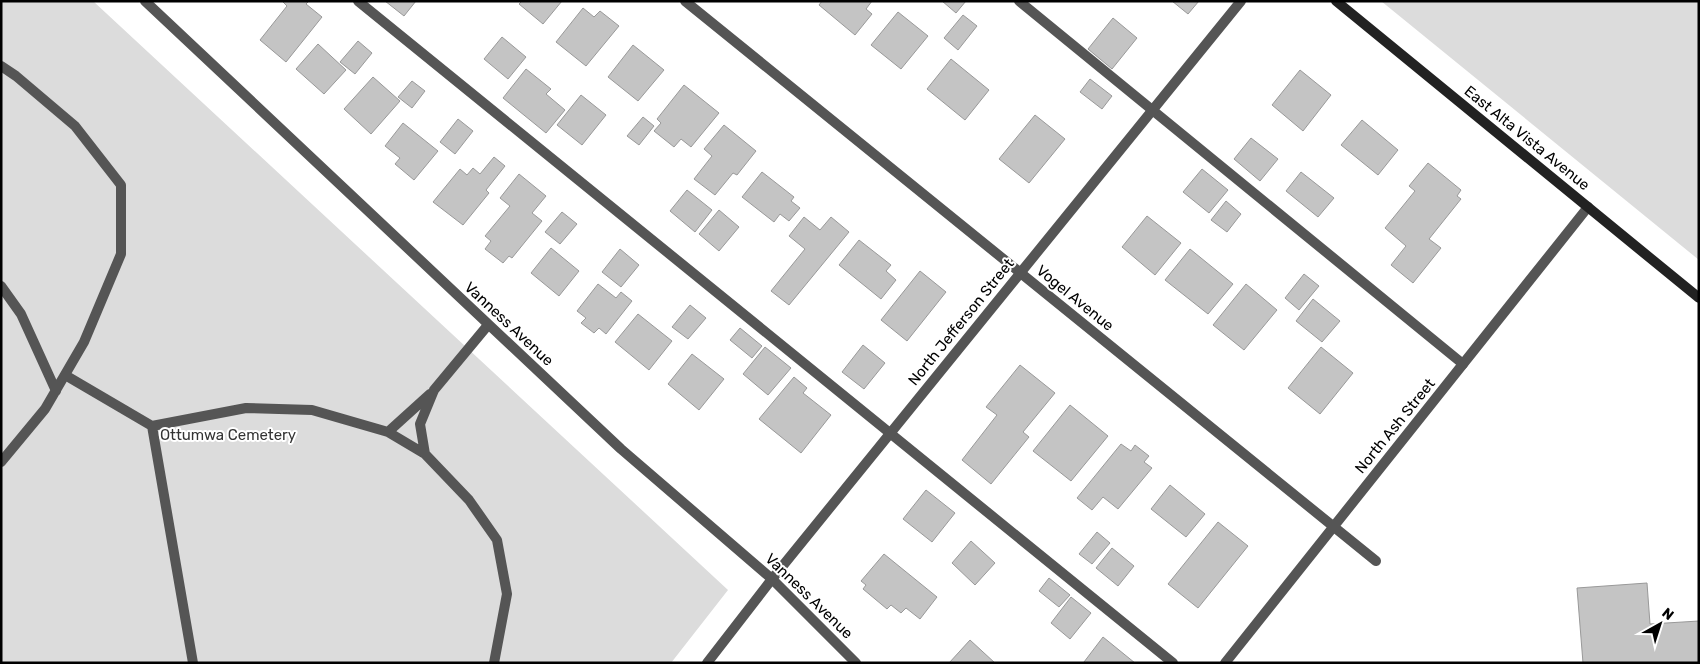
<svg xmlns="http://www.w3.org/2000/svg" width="1700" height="664" viewBox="0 0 1700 664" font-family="Rubik,sans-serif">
<rect width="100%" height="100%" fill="#fff"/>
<!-- green -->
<path fill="#dcdcdc" d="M1,1H93L728,590L671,663H1Z
M1381,1H1699V260Z"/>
<!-- building -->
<path fill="#c4c4c4" stroke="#999" d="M282,1H309L306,4L322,17L286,62L260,40L287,6Z
M385,1H416L404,16Z
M522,1H562L543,24L519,4Z
M822,1H872L866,9L872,14L855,35L819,5Z
M942,1H966L956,13Z
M1172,1H1199L1188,14Z
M583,8L594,17L600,11L619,26L586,66L556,42Z
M898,12L928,36L901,69L871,45Z
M963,15L977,26L958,50L944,38Z
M1113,18L1137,38L1112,69L1088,49Z
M502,37L526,57L508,79L484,59Z
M358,41L372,53L355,74L340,62Z
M318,44L346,70L324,94L296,69Z
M633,45L664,70L638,101L608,77Z
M951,59L989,90L965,120L927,89Z
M526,69L551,89L546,94L565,110L546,133L503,98Z
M1300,70L1331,95L1303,131L1272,105Z
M373,77L400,101L371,134L344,109Z
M1090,79L1112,96L1102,109L1080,92Z
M412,81L425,91L412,108L398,97Z
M684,85L719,113L691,147L681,139L674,147L654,131L661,123L657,119Z
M581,95L606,115L582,145L557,125Z
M1035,115L1065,139L1029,183L999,159Z
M643,117L654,126L639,145L627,136Z
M458,119L473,131L455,154L440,142Z
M1362,120L1398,150L1378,175L1341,145Z
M403,123L438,151L414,180L395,164L400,158L385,146Z
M724,125L756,151L737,175L733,173L715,195L694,179L712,156L704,149Z
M1251,138L1278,159L1260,181L1234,159Z
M494,157L505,166L486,190L489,193L463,225L433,202L460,169L467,175L473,168L480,174Z
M1428,163L1461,190L1457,196L1461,199L1429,239L1441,248L1413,283L1391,265L1406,246L1385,228L1415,191L1409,186Z
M1202,169L1228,190L1209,213L1183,192Z
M762,172L794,197L791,201L800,208L789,221L780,214L774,222L742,197Z
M1301,172L1334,198L1318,217L1286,191Z
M519,174L546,196L532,213L542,221L512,258L509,256L503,263L485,249L491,241L485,236L510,206L500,198Z
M687,190L712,210L695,232L670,211Z
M1226,201L1241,214L1227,232L1211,220Z
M719,210L739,227L719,251L699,234Z
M562,212L577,224L560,244L545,232Z
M1147,216L1181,243L1155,275L1122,247Z
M804,217L820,230L831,217L849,232L789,305L771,291L805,249L789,236Z
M859,240L891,265L886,271L896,280L881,299L839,265Z
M551,248L579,271L559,296L531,273Z
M620,249L639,265L621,287L602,272Z
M1190,249L1233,284L1208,314L1165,280Z
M920,271L946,292L907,341L881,320Z
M1304,274L1319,286L1299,310L1285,298Z
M598,284L616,298L621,292L632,301L606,334L599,328L594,333L581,323L586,318L577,311Z
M1246,284L1277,310L1244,350L1213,325Z
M1313,299L1340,321L1322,342L1296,321Z
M690,305L706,318L688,339L672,327Z
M638,314L672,341L649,370L615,342Z
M740,328L762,346L752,358L730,340Z
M863,345L885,363L864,389L842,372Z
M765,347L791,368L768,395L743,374Z
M1321,347L1353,373L1320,414L1288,388Z
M692,354L724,379L699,410L668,384Z
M1020,365L1055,393L1023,432L1029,437L991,484L962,460L997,415L986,407Z
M794,377L807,388L803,393L831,415L801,453L759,419Z
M1070,405L1108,436L1071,481L1033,451Z
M1121,444L1131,451L1135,445L1149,456L1144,462L1152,468L1118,509L1103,497L1092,510L1077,498Z
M1170,485L1205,514L1186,537L1151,509Z
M926,490L955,513L932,542L903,519Z
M1218,522L1248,546L1198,608L1168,584Z
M1097,532L1110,543L1092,564L1079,554Z
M971,541L995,563L975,585L952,563Z
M1112,548L1134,566L1118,586L1096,568Z
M884,554L937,597L920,619L906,608L901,613L891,605L887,609L863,589L866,585L861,581Z
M1049,578L1070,595L1059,607L1039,591Z
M1647,583L1650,624L1699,621V663H1583L1577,588Z
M1071,597L1091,613L1070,639L1051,623Z
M1103,637L1135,663H1085L1084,662Z
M970,640L995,663H949Z"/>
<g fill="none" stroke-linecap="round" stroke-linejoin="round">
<!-- service -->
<path stroke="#555" stroke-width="10" d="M358,1L1173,663
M1019,1L1463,364
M1,66L16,76L75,126L121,185V254L84,342L45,409L1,462
M1,286L21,314L56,391
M65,375L152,426L246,408L312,410L388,432L425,454L469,500L497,540L507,594L494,663
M152,426L193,663
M388,432L430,394
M425,454L420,424L434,390L488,325"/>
<!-- minor -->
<path stroke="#555" stroke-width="10" d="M145,1L621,449L772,579L856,663
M685,1L1376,561
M1225,663L1588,207"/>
<!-- tertiary -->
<path stroke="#555" stroke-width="10" d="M707,663L772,579L1241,1"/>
<!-- secondary -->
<path stroke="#222" stroke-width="10" d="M1336,1L1699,298"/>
</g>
<g text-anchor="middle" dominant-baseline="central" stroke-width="4" stroke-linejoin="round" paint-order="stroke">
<!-- street labels -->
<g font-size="15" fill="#000" stroke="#fff">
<text transform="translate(1527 138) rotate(39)">East Alta Vista Avenue</text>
<text transform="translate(1075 298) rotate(39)">Vogel Avenue</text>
<text transform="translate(961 322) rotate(-51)">North Jefferson Street</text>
<text transform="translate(509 324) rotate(43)">Vanness Avenue</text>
<text transform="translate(1395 426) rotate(-51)">North Ash Street</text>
<text transform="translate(809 596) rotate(44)">Vanness Avenue</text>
</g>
<!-- park labels -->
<g font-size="15" fill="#333" stroke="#fff">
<text x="228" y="435">Ottumwa Cemetery</text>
</g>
</g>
<!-- border -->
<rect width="1700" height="664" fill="none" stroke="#000000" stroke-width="5"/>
<!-- north arrow -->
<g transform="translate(1660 624) rotate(39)" stroke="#ffffff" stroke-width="4" paint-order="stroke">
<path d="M0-4L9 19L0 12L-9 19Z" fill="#000000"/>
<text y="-8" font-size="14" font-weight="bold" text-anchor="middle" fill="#000000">N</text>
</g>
</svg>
